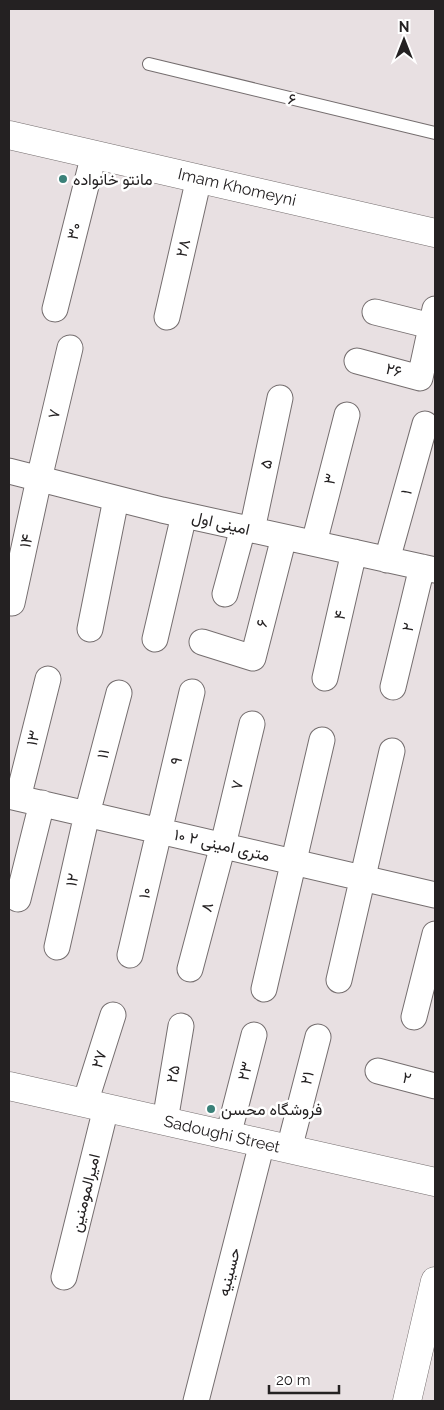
<svg xmlns="http://www.w3.org/2000/svg" width="444" height="1410" viewBox="0 0 444 1410" font-family="Raleway,Vazirmatn,sans-serif">
<rect width="100%" height="100%" fill="#e8e0e2"/>
<g fill="none" stroke-linecap="round" stroke-linejoin="round">
<defs>
<path id="lane" d="M149,64L435,133"/>
<path id="street" d="M55,309L94,154
M375,312L431,326
M167,317L199,178
M357,361L420,378L435,309
M9,471L162,510L435,570
M252,530L280,398
M314,543L347,415
M387,560L425,424
M225,594L243,528
M12,603L39,479L70,348
M90,629L116,499
M155,639L184,515
M202,642L253,658L284,537
M325,678L354,552
M393,687L422,567
M9,796L435,895
M18,798L48,679
M18,899L42,803
M57,947L87,814L119,693
M130,955L192,692
M190,969L223,845L252,724
M339,980L392,751
M264,989L322,740
M414,1017L435,934
M378,1071L435,1086
M85,1103L113,1015
M165,1121L181,1026
M228,1136L254,1035
M289,1149L318,1037
M64,1277L106,1108
M196,1401L262,1143"/>
<path id="secondary" d="M9,135L435,233
M9,1086L435,1182
M407,1401L435,1281"/>
</defs>
<!-- lane casing -->
<use href="#lane" stroke="#756e6f" stroke-width="14"/>
<!-- street casing -->
<use href="#street" stroke="#756e6f" stroke-width="27"/>
<!-- secondary casing -->
<use href="#secondary" stroke="#756e6f" stroke-width="29"/>
<!-- lane -->
<use href="#lane" stroke="#fff" stroke-width="12"/>
<!-- street -->
<use href="#street" stroke="#fff" stroke-width="25"/>
<!-- secondary -->
<use href="#secondary" stroke="#fff" stroke-width="28"/>
</g>
<!-- markers -->
<g fill="#3b8179" stroke="#fff" stroke-width="2">
<circle cx="63" cy="179" r="5"/>
<circle cx="211" cy="1109" r="5"/>
</g>
<g text-anchor="middle" dominant-baseline="central" stroke-width="5" stroke-linejoin="round" paint-order="stroke">
<!-- street labels -->
<g font-size="16" fill="#242122" stroke="#fff">
<text transform="translate(292 99) rotate(14)">۶</text>
<text transform="translate(237 187) rotate(13)">Imam Khomeyni</text>
<text transform="translate(74 231) rotate(-76)">۳۰</text>
<text transform="translate(183 248) rotate(-77)">۲۸</text>
<text transform="translate(394 370) rotate(15)">۲۶</text>
<text transform="translate(54 414) rotate(-77)">۷</text>
<text transform="translate(266 464) rotate(-78)">۵</text>
<text transform="translate(330 479) rotate(-76)">۳</text>
<text transform="translate(406 492) rotate(-74)">۱</text>
<text transform="translate(221 523) rotate(13)">امینی اول</text>
<text transform="translate(26 541) rotate(-78)">۱۴</text>
<text transform="translate(340 615) rotate(-77)">۴</text>
<text transform="translate(262 623) rotate(-75)">۶</text>
<text transform="translate(408 627) rotate(-76)">۲</text>
<text transform="translate(33 738) rotate(-76)">۱۳</text>
<text transform="translate(103 754) rotate(-76)">۱۱</text>
<text transform="translate(176 761) rotate(-77)">۹</text>
<text transform="translate(237 785) rotate(-77)">۷</text>
<text transform="translate(222 845) rotate(13)">۱۰ متری امینی ۲</text>
<text transform="translate(72 880) rotate(-77)">۱۲</text>
<text transform="translate(145 893) rotate(-77)">۱۰</text>
<text transform="translate(207 907) rotate(-75)">۸</text>
<text transform="translate(99 1059) rotate(-72)">۲۷</text>
<text transform="translate(245 1071) rotate(-76)">۲۳</text>
<text transform="translate(173 1074) rotate(-80)">۲۵</text>
<text transform="translate(307 1078) rotate(-75)">۲۱</text>
<text transform="translate(407 1078) rotate(14)">۲</text>
<text transform="translate(222 1134) rotate(13)">Sadoughi Street</text>
<text transform="translate(85 1193) rotate(-76)">امیرالمومنین</text>
<text transform="translate(229 1272) rotate(-76)">حسینیه</text>
</g>
<!-- poi labels -->
<g font-size="16" fill="#242122" stroke="#fff" text-anchor="start">
<text x="73" y="179">مانتو خانواده</text>
<text x="221" y="1109">فروشگاه محسن</text>
</g>
</g>
<!-- border -->
<rect width="444" height="1410" fill="none" stroke="#242122" stroke-width="20"/>
<!-- north arrow -->
<g transform="translate(404 40)" stroke="#ffffff" stroke-width="4" paint-order="stroke">
<path d="M0-4L9 19L0 12L-9 19Z" fill="#242122"/>
<text y="-8" font-size="14" font-weight="bold" text-anchor="middle" fill="#242122">N</text>
</g>
<!-- scale -->
<path d="M269 1385v8h70v-8" fill="none" stroke="#242122" stroke-width="2.5"/>
<text x="276" y="1385" font-size="15" fill="#242122" stroke="#ffffff" stroke-width="4" paint-order="stroke">20 m</text>
</svg>
